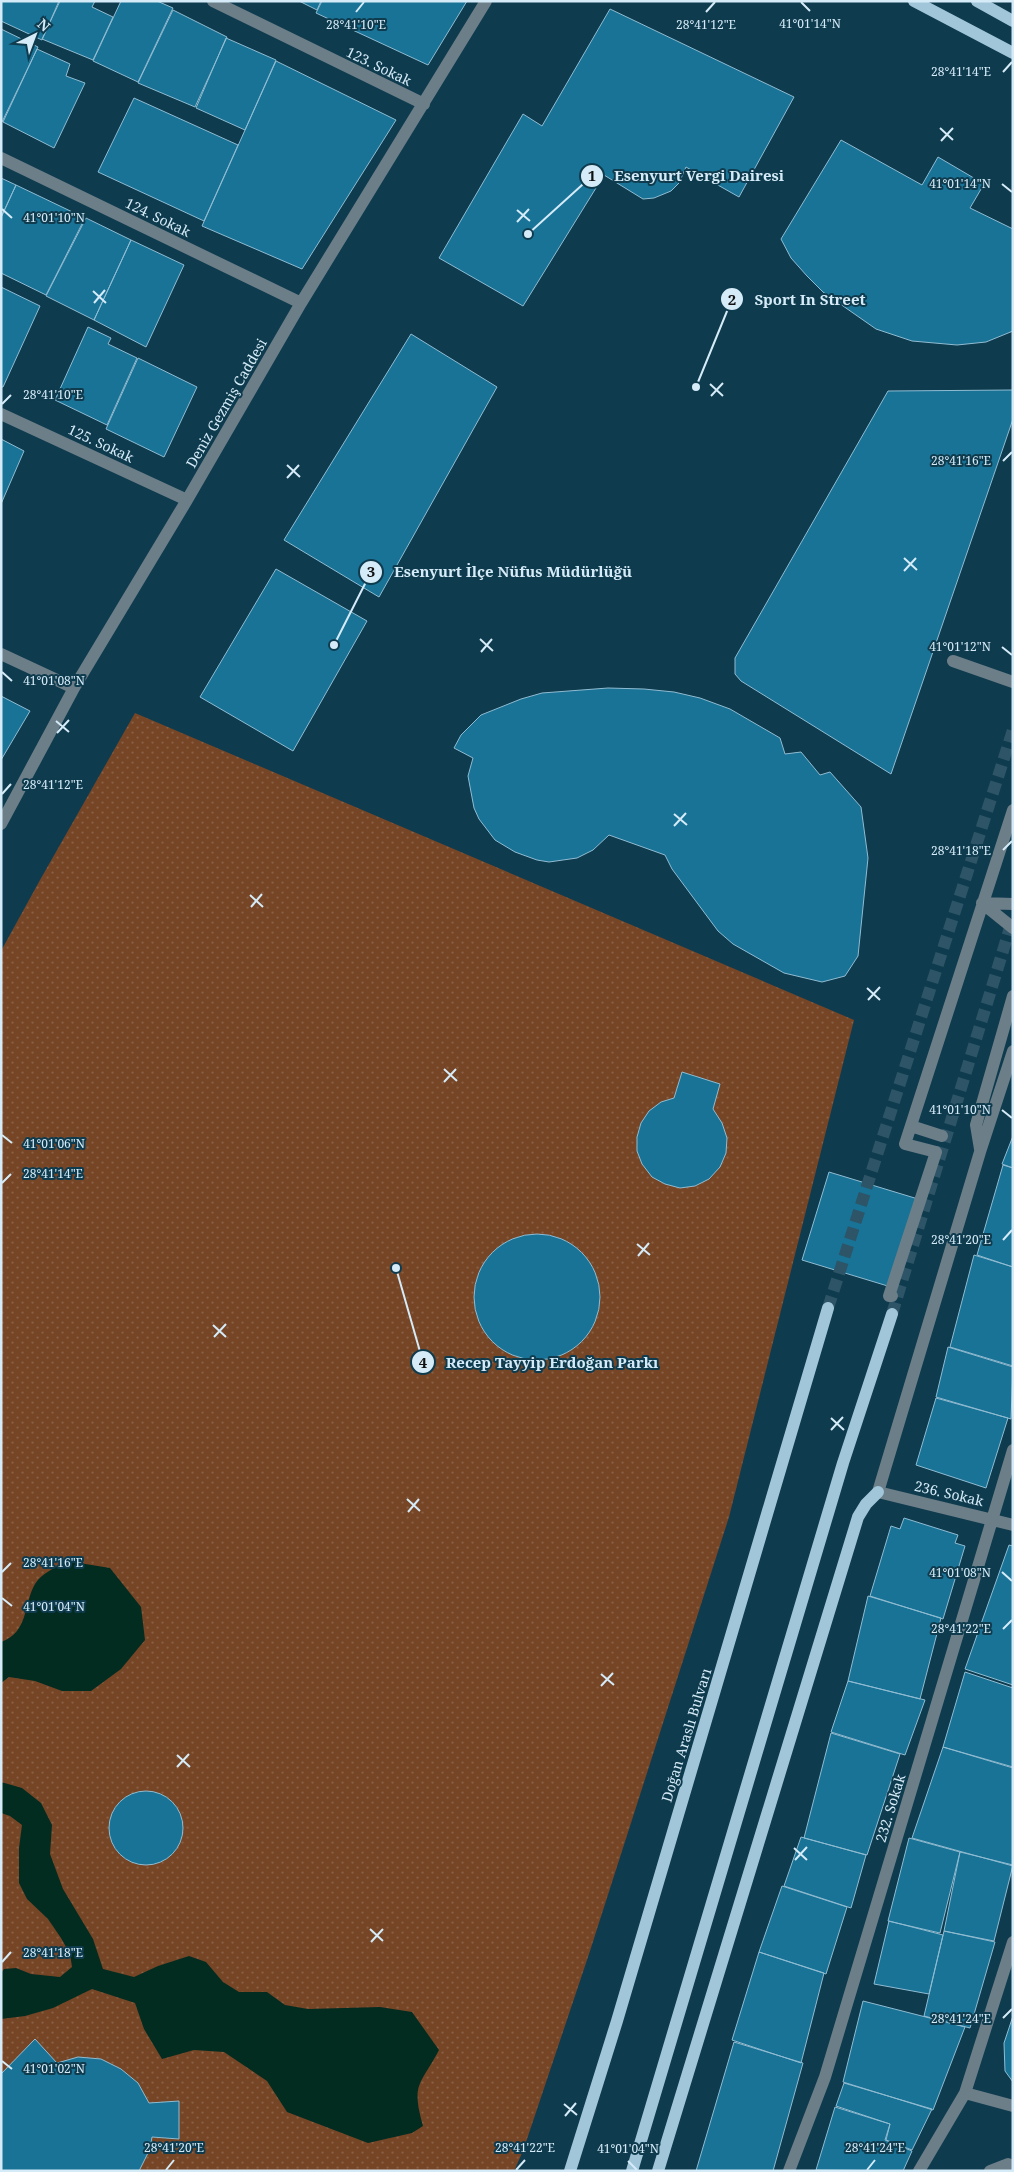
<svg xmlns="http://www.w3.org/2000/svg" width="1014" height="2172" viewBox="0 0 1014 2172" font-family="'Noto Serif',serif">
<defs>
<pattern id="grass-dots" width="8" height="8" patternUnits="userSpaceOnUse" patternTransform="scale(1.25)"><rect width="8" height="8" fill="#764526"/><path d="M2 2h.1M6 6h.1" fill="none" stroke="#896046" stroke-width="1.8" stroke-linecap="round"/></pattern>
</defs>
<rect width="100%" height="100%" fill="#0f3b4e"/>
<!-- grass -->
<path fill="url(#grass-dots)" d="M135,713L854,1020L729,1517L589,1954L523,2151L514,2171H1V951L40,880Z"/>
<!-- water -->
<path fill="#032c21" d="M67,1561L110,1568L141,1607L145,1640L121,1669L91,1691H62L35,1681L9,1677L1,1683V1642C29,1632 23,1605 35,1584C42,1573 56,1567 67,1561Z
M1,1782L22,1788L41,1803L52,1825L50,1854L63,1889L93,1939L103,1969L134,1977L158,1966L189,1956L206,1962L223,1982L239,1992H267L285,2005L308,2009L380,2007L412,2012L439,2050C420,2086 411,2083 423,2126L412,2133L368,2143L287,2112L267,2081L224,2052L194,2050L162,2059L144,2029L135,2003L92,1989L53,2008L25,2016L1,2019V1973L4,1969L16,1968L31,1974L60,1977L72,1967L70,1954L61,1938L48,1919L27,1899L19,1883V1848L22,1825L10,1816L1,1813Z"/>
<!-- building -->
<path fill="#187397" stroke="#90bcd2" d="M1,1H59L42,40L1,21Z
M60,1H95L92,7L113,17L93,60L42,39Z
M121,1H157L173,8L138,82L93,61Z
M299,1H321L317,10Z
M322,1H467L428,65L316,13Z
M610,9L794,97L739,197L686,167L679,183L671,191L654,198L643,199L604,175L523,306L439,258L523,114L542,126Z
M173,10L227,37L195,107L138,83Z
M1,29L38,47L2,122H1Z
M226,38L276,60L245,130L196,108Z
M37,49L70,64L66,76L85,83L54,148L3,122Z
M276,61L396,120L302,269L202,226Z
M134,98L238,145L204,221L98,172Z
M841,140L922,185L938,157L984,184L970,208L1013,229V331L986,342L957,345L912,341L876,329L823,292L807,276L791,258L781,239Z
M1,178L16,185L1,217Z
M16,185L85,218L46,295L1,273V218Z
M86,218L131,240L94,320L46,296Z
M131,240L184,265L146,347L94,320Z
M1,287L40,306L3,387H1Z
M88,327L111,338L108,344L137,358L107,425L55,400Z
M411,334L497,387L379,597L284,540Z
M138,358L197,387L164,457L106,429Z
M1013,390V419L891,774L741,681L735,674V658L888,391Z
M1,439L24,451L1,504Z
M276,569L367,621L293,751L200,697Z
M608,688L644,689L674,692L700,698L730,709L780,738L785,754L801,752L820,775L830,772L861,807L868,858L858,956L845,976L822,982L784,973L733,944L718,931L672,869L665,855L609,835L593,850L577,858L549,862L537,860L515,852L495,840L479,819L474,808L468,776L473,758L454,748L461,735L481,715L521,699L542,693Z
M1,696L30,711L1,760Z
M682,1072L720,1084L713,1109L722,1123L727,1138L726,1153L720,1167L709,1179L695,1186L680,1188L665,1184L652,1177L642,1164L637,1151V1137L641,1123L649,1111L661,1102L674,1098Z
M1013,1136V1168L1002,1164Z
M1003,1165L1013,1168V1267L977,1255Z
M829,1172L918,1199L891,1287L802,1260Z
M474 1297a63 63 0 1 1 126 0a63 63 0 1 1-126 0Z
M974,1255L1013,1267V1366L950,1347Z
M948,1347L1013,1367L1011,1419L936,1397Z
M936,1398L1008,1418L986,1488L916,1465Z
M904,1518L958,1535L955,1543L965,1546L943,1619L870,1596L891,1526L900,1529Z
M1009,1545L1013,1546V1685L965,1669Z
M868,1596L941,1618L920,1699L848,1681Z
M965,1672L1013,1688V1767L943,1747Z
M848,1681L925,1700L905,1755L831,1732Z
M831,1733L900,1754L867,1855L804,1838Z
M943,1747L1013,1768V1866L912,1838Z
M109 1828a37 37 0 1 1 74 0a37 37 0 1 1-74 0Z
M801,1837L866,1855L851,1908L784,1886Z
M909,1838L960,1852L940,1933L888,1921Z
M960,1852L1013,1865L994,1941L944,1931Z
M782,1886L847,1907L826,1974L759,1952Z
M889,1921L943,1935L929,1994L874,1984Z
M944,1931L995,1942L970,2028L924,2016Z
M759,1952L824,1973L801,2063L732,2040Z
M863,2001L965,2027L933,2110L843,2082Z
M1013,2016V2082L1005,2071L1004,2043Z
M35,2039L57,2063L78,2057L101,2059L121,2069L138,2083L149,2103L179,2101V2139L152,2137L150,2149L139,2171H1V2074Z
M734,2042L803,2063L773,2171H696Z
M844,2083L932,2109L912,2150L886,2140L890,2124L836,2106Z
M835,2107L890,2124L885,2140L912,2151L903,2171L816,2170Z"/>
<g fill="none" stroke-linecap="round" stroke-linejoin="round">
<!-- major-tunnel -->
<path stroke="#2d5567" stroke-width="12" stroke-dasharray="12 6" stroke-linecap="butt" d="M828,1308L1013,730
M892,1314L1013,918"/>
<!-- minor -->
<path stroke="#6c7e88" stroke-width="12" d="M213,1L424,104
M1,158L301,303
M1,414L187,500
M1,654L74,688
M953,661L1013,682
M1,824L74,688L187,500L301,303L486,1
M982,903L1013,928
M982,903L1013,904
M1013,1051L980,1152L878,1492L1013,1525
M911,1126L942,1136
M980,1149L976,1125L1013,996
M892,1296H889L936,1152L905,1144L1013,810
M965,2093L1013,2106
M789,2171L825,2077L1013,1450
M919,2171L965,2093L1013,1942
M990,2171L1008,2164L1013,2166"/>
<!-- major -->
<path stroke="#a1c6da" stroke-width="12" d="M914,1L1013,53
M977,1L1013,21
M570,2171L617,2021L828,1308
M632,2171L843,1463L892,1314
M658,2171L858,1517L866,1504L878,1492"/>
</g>
<!-- ticks -->
<path fill="none" stroke="#d5ebf7" stroke-width="2" d="M801,2L810,11M356,12L364,2M706,12L715,2M1003,72L1012,62M940,128L953,140M941,141L953,128M1002,184L1012,192M2,209L12,218M517,210L530,221M517,222L529,209M93,291L106,303M94,303L105,290M710,384L723,396M711,396L723,383M2,404L11,395M1003,461L1012,452M287,465L300,477M287,478L299,465M904,558L917,570M904,571L916,558M480,639L493,651M1002,647L1012,655M481,652L492,639M2,672L12,681M56,721L69,732M57,733L69,720M2,794L11,784M674,814L687,825M674,826L686,813M1003,850L1012,841M250,895L263,907M251,907L262,894M867,988L880,1000M868,1000L880,987M444,1069L457,1081M444,1082L456,1069M1002,1110L1012,1118M2,1135L12,1143M2,1183L11,1174M1003,1240L1012,1230M637,1244L650,1255M638,1256L649,1243M213,1325L226,1337M214,1337L226,1324M831,1418L844,1430M831,1430L843,1417M407,1499L420,1511M408,1512L419,1499M2,1572L11,1563M1002,1572L1012,1581M2,1598L12,1606M1003,1629L1012,1620M601,1674L614,1685M601,1686L613,1673M177,1755L190,1767M177,1767L189,1754M794,1848L807,1860M795,1860L807,1847M370,1929L383,1941M371,1942L383,1929M2,1962L11,1952M1003,2018L1012,2009M2,2061L12,2069M564,2104L577,2115M565,2116L576,2103M628,2161L637,2170M166,2170L174,2160M516,2170L525,2160M867,2170L875,2160"/>
<g text-anchor="middle" dominant-baseline="central" stroke-width="4" stroke-linejoin="round" paint-order="stroke">
<!-- street labels -->
<g font-size="14" fill="#d5ebf7" stroke="#0f3b4e">
<text transform="translate(379 66) rotate(26)">123. Sokak</text>
<text transform="translate(158 217) rotate(26)">124. Sokak</text>
<text transform="translate(226 403) rotate(-60)">Deniz Gezmiş Caddesi</text>
<text transform="translate(101 443) rotate(25)">125. Sokak</text>
<text transform="translate(949 1493) rotate(13)">236. Sokak</text>
<text transform="translate(686 1735) rotate(-73)">Doğan Araslı Bulvarı</text>
<text transform="translate(890 1808) rotate(-73)">232. Sokak</text>
</g>
</g>
<g font-size="12" text-anchor="middle" fill="#d5ebf7" stroke="#0f3b4e" stroke-width="4" stroke-linejoin="round" paint-order="stroke">
<text x="810" y="28">41°01'14"N</text>
<text x="356" y="29">28°41'10"E</text>
<text x="706" y="29">28°41'12"E</text>
<text x="961" y="76">28°41'14"E</text>
<text x="960" y="188">41°01'14"N</text>
<text x="54" y="222">41°01'10"N</text>
<text x="53" y="399">28°41'10"E</text>
<text x="961" y="465">28°41'16"E</text>
<text x="960" y="651">41°01'12"N</text>
<text x="54" y="685">41°01'08"N</text>
<text x="53" y="789">28°41'12"E</text>
<text x="961" y="855">28°41'18"E</text>
<text x="960" y="1114">41°01'10"N</text>
<text x="54" y="1148">41°01'06"N</text>
<text x="53" y="1178">28°41'14"E</text>
<text x="961" y="1244">28°41'20"E</text>
<text x="53" y="1567">28°41'16"E</text>
<text x="960" y="1577">41°01'08"N</text>
<text x="54" y="1611">41°01'04"N</text>
<text x="961" y="1633">28°41'22"E</text>
<text x="53" y="1957">28°41'18"E</text>
<text x="961" y="2023">28°41'24"E</text>
<text x="54" y="2073">41°01'02"N</text>
<text x="174" y="2152">28°41'20"E</text>
<text x="525" y="2152">28°41'22"E</text>
<text x="875" y="2152">28°41'24"E</text>
<text x="628" y="2153">41°01'04"N</text>
</g>
<!-- callouts -->
<path fill="none" stroke="#d5ebf7" stroke-width="2" d="M528 234L592 176M696 387L732 299M334 645L371 572M396 1268L423 1362"/>
<g fill="#d5ebf7" stroke="#0f3b4e" stroke-width="2">
<circle cx="528" cy="234" r="5"/>
<circle cx="696" cy="387" r="5"/>
<circle cx="334" cy="645" r="5"/>
<circle cx="396" cy="1268" r="5"/>
<circle cx="592" cy="176" r="12"/>
<circle cx="732" cy="299" r="12"/>
<circle cx="371" cy="572" r="12"/>
<circle cx="423" cy="1362" r="12"/>
</g>
<g font-size="15" text-anchor="middle" font-weight="bold" fill="#111">
<text x="592" y="181">1</text>
<text x="732" y="305">2</text>
<text x="371" y="577">3</text>
<text x="423" y="1368">4</text>
</g>
<g font-size="15" text-anchor="middle" font-weight="bold" fill="#d5ebf7" stroke="#0f3b4e" stroke-width="4" stroke-linejoin="round" paint-order="stroke">
<text x="699" y="181">Esenyurt Vergi Dairesi</text>
<text x="810" y="305">Sport In Street</text>
<text x="513" y="577">Esenyurt İlçe Nüfus Müdürlüğü</text>
<text x="552" y="1368">Recep Tayyip Erdoğan Parkı</text>
</g>
<!-- border -->
<rect width="1014" height="2172" fill="none" stroke="#d5ebf7" stroke-width="5"/>
<!-- north arrow -->
<g transform="translate(35 35) rotate(42)" stroke="#0f3b4e" stroke-width="4" paint-order="stroke">
<path d="M0-4L9 19L0 12L-9 19Z" fill="#d5ebf7"/>
<text y="-8" font-size="14" font-weight="bold" text-anchor="middle" fill="#d5ebf7">N</text>
</g>
</svg>
